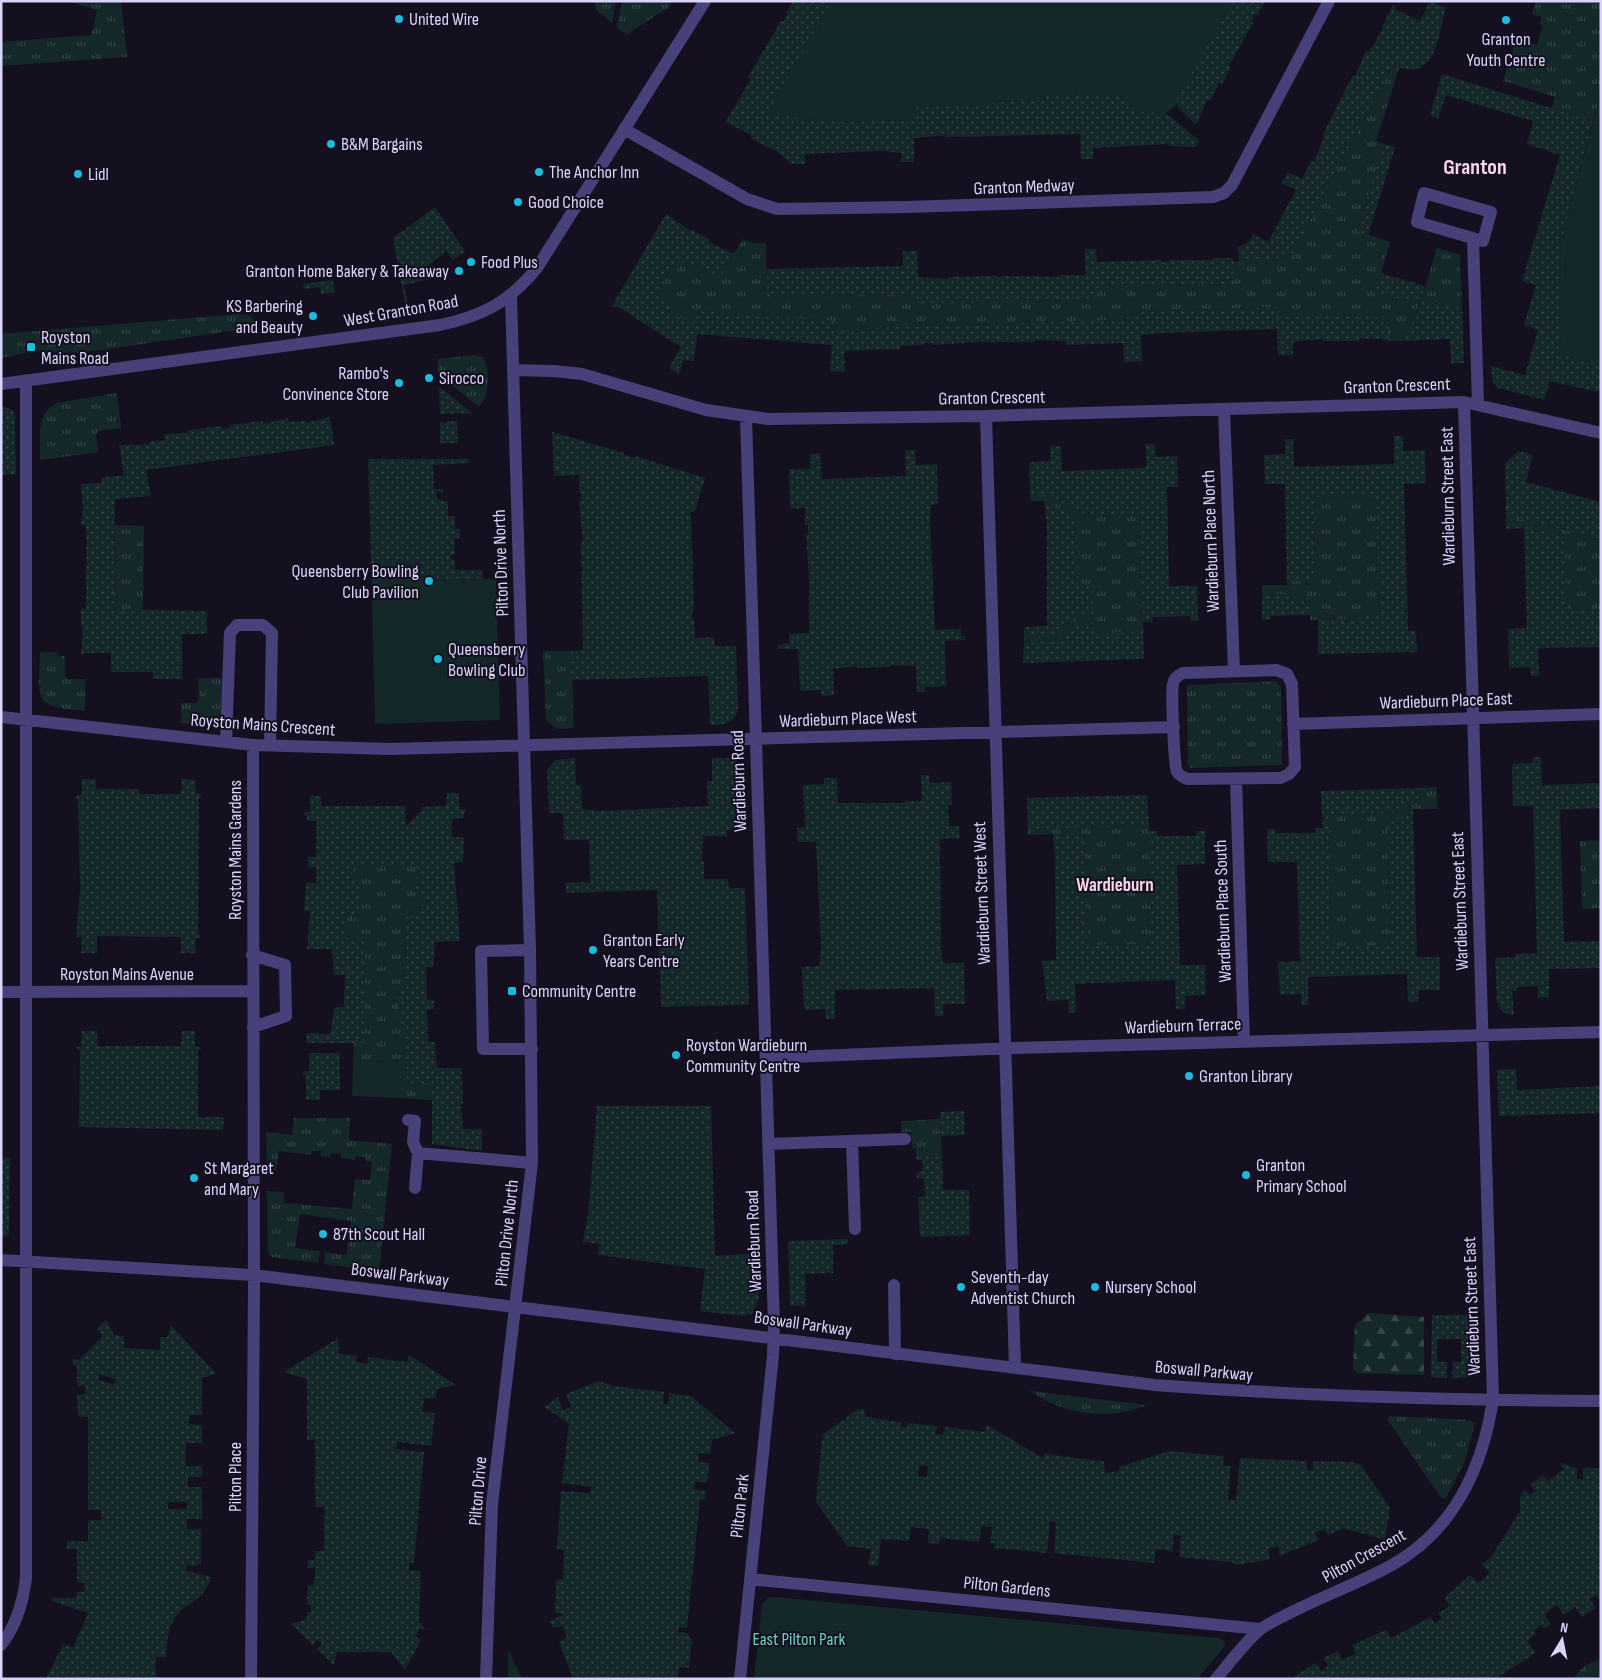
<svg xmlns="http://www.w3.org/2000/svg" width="1602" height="1680" viewBox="0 0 1602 1680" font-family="'Sofia Sans Condensed',sans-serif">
<defs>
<pattern id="grass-tufts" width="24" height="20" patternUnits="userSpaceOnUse" patternTransform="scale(1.25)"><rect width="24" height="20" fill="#142829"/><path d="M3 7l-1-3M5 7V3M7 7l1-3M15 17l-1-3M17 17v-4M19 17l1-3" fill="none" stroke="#364649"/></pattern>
<pattern id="forest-firs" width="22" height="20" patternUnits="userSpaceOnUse" patternTransform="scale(1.25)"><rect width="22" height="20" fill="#142829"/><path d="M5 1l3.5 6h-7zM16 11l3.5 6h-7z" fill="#364649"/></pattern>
<pattern id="garden-dots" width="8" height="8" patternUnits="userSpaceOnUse" patternTransform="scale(1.25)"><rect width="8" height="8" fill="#142829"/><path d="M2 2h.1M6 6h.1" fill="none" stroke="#364649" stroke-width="1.8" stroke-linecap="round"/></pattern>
</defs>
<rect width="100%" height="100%" fill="#141020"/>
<!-- grass -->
<path fill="url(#grass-tufts)" d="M67,1H121L127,57L1,66V42L91,35L97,10Z
M595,1H616L612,23L596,10Z
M622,1H673L668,8L627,34L617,28Z
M1536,1H1601V94L1593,121L1552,108L1555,97L1503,81L1516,39L1537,45L1543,25L1540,24L1542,17L1532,14Z
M1392,65L1399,68L1376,141L1384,144L1357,231L1390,242L1375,294L1421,301L1437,248L1460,255L1462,308L1421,301L1404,341H1388V326L1374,315L1277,317V307L1140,312L1122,320L834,329V321L700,311L692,324L669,311L656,294L676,259L693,269L696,264L720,278L743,239L753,243H766L767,292L773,297L904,294L918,303L1097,301V288L1233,284V262L1268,261L1292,255Z
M238,314C249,314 254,317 258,327L80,353L35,351L1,358V334Z
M473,355L482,357C491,365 490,401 478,406L438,374V359Z
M117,393L121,428L98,431L96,434L98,452L40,460C41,440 35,413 57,403Z
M1047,495L1089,516L1140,515L1143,632L1094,633L1060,641L1024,643V634H1058L1077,616H1093L1078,585L1044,501H1030V496Z
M1376,496L1379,615L1366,619L1310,620V598L1291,599L1290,594L1262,595V585H1291L1292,581L1315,580L1314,497Z
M1506,516L1601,539V609L1567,610L1564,536L1506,522Z
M115,525L144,526L143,610L114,609Z
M543,651H571L574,728L557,729L546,721Z
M40,652H58L59,656H65V676L69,679H85V711C32,706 39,702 40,652Z
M198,678H222C222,723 231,728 181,723V703H196L199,700Z
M1275,681L1281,687L1282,765L1190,768L1188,764L1187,685Z
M1437,787V809H1413L1400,819L1387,820L1391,945L1332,947L1328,815L1400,812L1421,796V788Z
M1149,826L1152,944L1087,945L1084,833L1028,835V829Z
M1601,840V908L1582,909L1580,841Z
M351,864H412L422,873L427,901L414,917H405L406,984L398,985V1023H406L432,1083V1100L401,1098V1062L353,1061L354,1043H363L365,939L345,938V913L360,914L351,880Z
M294,1118H350L349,1140L392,1144L379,1271L324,1264L325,1252L347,1255L351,1221L300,1214L295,1248L320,1251L318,1263L272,1257L268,1253L267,1191L284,1192V1203L352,1209L355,1179L370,1180L372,1162L365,1161L366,1157L356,1156L355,1160L341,1158V1154L331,1153L330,1157L321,1156V1151H312L311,1155L279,1151L276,1170L267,1169L266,1132L292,1135Z
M940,1119L942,1155L916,1156V1148H912L911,1132H902L901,1121Z
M1030,1391L1147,1405C1108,1421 1064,1415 1030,1391Z
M1390,1416L1470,1420L1475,1423L1464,1463L1446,1498L1442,1499L1389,1422L1387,1419Z
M508,1649L522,1679H508Z
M1601,1659V1679H1573L1584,1666Z"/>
<!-- forest -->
<path fill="url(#forest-firs)" d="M1369,1313L1424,1317V1375L1358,1373L1353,1369L1355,1325Z"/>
<!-- park -->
<path fill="#142829" d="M832,1H1231L1177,104L1166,113L1135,112L1051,94L1024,101L916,107L915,120L836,122L766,114Z
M1601,94V365L1558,353L1562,336L1560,246Z
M420,562L421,581L496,579L500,720L375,724L371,563Z
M353,1061L401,1062V1098L352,1096Z
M774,1597L1219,1638L1224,1641L1225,1646L1197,1679H754L762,1604L768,1598Z"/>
<!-- garden -->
<path fill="url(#garden-dots)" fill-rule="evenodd" d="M793,1H832L767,114L836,122L915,120V107L1024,101L1051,94L1080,93L1128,98L1135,112L1166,113L1200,141L1195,147L1169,146L1168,144L1093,148V159H1081L1080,134L947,137L946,135L914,138V162H901V153L881,151L805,154V164H792L776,151L751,139L752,136L728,123H725L751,79L748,77L781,21L783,22L788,14L786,13Z
M1232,1H1265L1258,15L1255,14L1251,22L1253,23L1229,66L1231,67L1222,84L1219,83L1210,101L1207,100L1196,125L1178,107L1176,101Z
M1430,1L1446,8C1436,41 1437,83 1392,65L1292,255L1268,261L1239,262L1238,248L1250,241L1253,234L1268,242L1296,190L1282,183L1288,172L1302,179L1311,161L1314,162L1324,137L1322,136L1353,75L1355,76L1366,51L1369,52L1383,28L1382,27L1393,5L1396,7L1395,9L1420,21Z
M1442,74L1593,121L1560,246L1562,336L1558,353L1601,365V387L1598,392L1550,381L1544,400L1498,388L1493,382L1491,366L1525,375L1538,330L1524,325L1536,285L1522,281L1560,155L1527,144L1533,121L1446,95L1438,118L1430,115Z
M1384,144L1395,147L1368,235L1357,232Z
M435,207L465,251L453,260L446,251L423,270L429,279L404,285L409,308H406L393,238Z
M666,214L691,231L693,230L710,240L709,242L734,254L720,278L697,264L693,269L676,259L656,294L673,304L669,311L692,324L700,311L834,321V329L1122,320L1140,312L1277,307L1278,317L1374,315L1388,326V340L1360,338V341H1323L1322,339L1293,342V355H1278L1277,329L1159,333L1141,335L1142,361L1124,362L1123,343L1067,345L1066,341L1036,340L1035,342H979L933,345V343H924V345L900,346V349L844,351L845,372L830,371L832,345L697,334L694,361L683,360L679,375L669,368L681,347L617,306L615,308L612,306Z
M1085,249H1096L1097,262L1161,260V262H1169L1170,260H1213V258H1233V284L1097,288V301L918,303L904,294L773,297L767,292V269L903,266V251H917L918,277L948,279L949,277L997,276V278L1003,276L1060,277V275H1085Z
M1381,273L1425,286L1421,301L1462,308L1464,363H1451L1450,339L1404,341L1421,302L1375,294Z
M333,280L335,292L321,294L319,287L304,289L303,284Z
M439,386L472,413L440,414Z
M1,406L12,410L15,415L16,474L1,475Z
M330,417L334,445L146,470L151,496L115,499L114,609L207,611V634H182V677L185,679H153V672H111V653H84L81,656L83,627L81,626V609L86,608C86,581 87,554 86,526L81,525L83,508L81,484L102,483L101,478L124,475L119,445L149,444V442L165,440L164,434L188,433V430L221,426L222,429L230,428V425L263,421V424L288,418L289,422L305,421L306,423Z
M446,421H457L458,443H440V423H446Z
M552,432L624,453V455L634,458L635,456L705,478L695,511L691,512L694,611L692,612V619L694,620L695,638L714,637L715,646H736L738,709C734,724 724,725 710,725L708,676L572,680L571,651L583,650L581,543L583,542L579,501H581V492H579V475L554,476Z
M1394,436H1403V451L1425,450L1426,483L1404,484L1408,631H1416L1417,652L1318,654V620L1366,619V615H1379L1376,496L1314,497L1315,581H1292V585L1287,584L1285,484H1265L1264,455L1285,454V439H1293L1294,467L1394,464Z
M1146,444H1155L1156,457L1177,456L1178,487H1167L1169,586H1197L1198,621H1191L1190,616L1153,617L1152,622H1143L1139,515L1089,516L1047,495L1030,496L1029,462L1050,461V446H1061L1062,471L1146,468Z
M905,450H915L916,465L937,464L938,504L931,505L930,521L935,630L961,629V636H965V640L945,641L946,686L925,687V692H917L916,666L891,665L890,667L857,668V666L833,669L834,695L822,696L821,690L800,691L798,649H779L778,645L789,643V634L809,633V575L806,534H808V525H805V508L790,509L789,469H810V454L820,453L822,479L906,476Z
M1518,451L1533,455L1526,482L1601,502V539L1506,516L1505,464Z
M368,459H468L469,463L433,465L434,489H443V492H436L437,499L448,502V516H455V529H460V538H454L455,554L450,555L451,559L455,560V570H482L483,579L421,581L420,562L371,563Z
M1044,501L1076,516L1078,584H1092L1093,616H1077L1058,634H1024V627L1047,626V527Z
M1506,522L1565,536L1567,610L1601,609V647L1538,648L1539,676H1531L1530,667L1509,668L1508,629L1527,628L1524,528L1506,529Z
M1291,594V599L1310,598V615L1271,616L1270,620H1262V595Z
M1093,623L1094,633L1143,632L1144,659L1023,663L1024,643L1060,641L1077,624Z
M1533,757H1541L1542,785L1601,783V808L1560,810L1564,942L1601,941V968L1549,969V997L1538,998V986L1517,987V991H1512L1514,1015C1504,1015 1500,1010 1497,1002L1495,958L1515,957V954L1537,953L1533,806H1513L1512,764L1533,763Z
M575,758L576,785H581L582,809L600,811L708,806L707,781H712V758H730L739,763L742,829L727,830V836H703L702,861L704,862V879H728L729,888H745L749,1005L661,1007L657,890L566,893L565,883L590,882L589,840H564L563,813H549L547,770L556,760Z
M921,775H929L930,783L951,782L952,805L948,806L949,826H959L960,838L940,839L941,946L943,963H964L965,1004H943V1016H935L934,988L835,990V1019H826L825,1009L804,1010L802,967L819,966L821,950L816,842H798L797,828L805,827L803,785L824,784V778H837L838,803H905V801H922Z
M82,779H96V789H139V794H181L182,779L196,780V794H201V797H199L198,934H200V938H196V953H181V937L97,936V953H81L82,937H76L80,890L78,799L76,798L77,795L82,794Z
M1421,788V796L1400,812L1328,815L1332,947L1391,945L1387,820L1400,819L1413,809L1417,957H1440V990H1419L1418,1002H1408L1407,974L1308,977V1005H1302L1301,994L1280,995L1278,962L1300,961L1297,862H1268L1267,829H1276V833H1315V828H1323L1321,791Z
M447,793H459V809H466V812H464V818L452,819V837H464L463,862L454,863L460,941L435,942L433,967H426L427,1000H434V1009L427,1010L428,1042H435L437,1068H462L463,1103L461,1104L463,1129H482V1151L432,1144V1083H407L406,1024H398V984H406L405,917H414L427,901L410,887L422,873L412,864H352V880L361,890L360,914H345V938H365L364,1043H306L307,1033L331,1034L334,1008L344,1007L345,975H334L332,949H307L310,911H304L306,883H316V867H308V857H316V821H307V816L304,815V812H310V796H321L322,806H405L406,826L421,811V807L446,806Z
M1147,795L1149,826L1028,829L1027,798Z
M1149,831H1157V836H1196V831H1205V864L1177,865L1180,965H1205L1206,995L1185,996V1009H1176L1175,980L1075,984L1076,1012L1069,1013L1068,1000L1047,1001L1042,961L1056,960L1055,860L1053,834L1084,833L1087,945L1151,944Z
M82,1031H97L98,1046H181L182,1031H195V1047H200L201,1050H198V1117H224L223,1130L79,1127L80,1050L77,1049V1047H81Z
M309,1053H340V1090H320V1100H306V1075H303L304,1071H309Z
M1516,1069L1517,1090L1601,1086V1113L1499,1116L1497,1070Z
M597,1106H711L715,1256L757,1253L759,1298L752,1314L742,1316L700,1311L705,1269L598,1255L599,1244L583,1242L588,1216Z
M964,1111L965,1135L941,1136L940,1112Z
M942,1155L943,1190H969L970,1235L920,1237L918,1197L925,1196L924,1178H917V1172L923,1171L922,1160H916V1156Z
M1,1158H10L9,1229V1234L1,1240Z
M848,1239V1244L833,1245V1273L805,1274L806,1306H790L788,1241Z
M1432,1315H1472L1474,1368L1468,1377L1452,1378L1453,1362H1461V1339H1437V1362H1447V1378L1431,1377Z
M106,1320L114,1335L124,1336V1348L160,1350V1337H168L171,1325L216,1374L202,1378V1415H189V1424L202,1425V1443H186V1466H202V1477H188V1487H202V1519H187V1529H201V1563L194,1566L187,1565L186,1571L211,1577C204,1602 187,1600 175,1618C167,1629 167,1644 166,1657H156V1677L166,1679H46L63,1644L73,1648L88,1613L52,1601V1598H77V1592H84V1583L77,1582V1549H67V1541H88V1520H101V1510H88V1417L78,1416L77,1395L85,1394V1386H77V1366L74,1365L72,1359L79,1360L103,1336L97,1329ZM99,1374L116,1379L114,1384L98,1380ZM187,1502V1509H168V1502Z
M338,1338L339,1354L357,1356L356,1362L367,1364L368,1357L407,1362L409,1355L456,1385L437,1389L436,1399L424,1398L422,1412L435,1413L431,1446L397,1442L396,1449L424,1452L414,1563H409V1570L421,1571L419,1621L426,1630L420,1628L415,1636L421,1640L405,1670L391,1652H337L334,1665L317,1649L322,1644L318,1640L313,1645L291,1624L307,1619L308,1612H311V1605H307L308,1585H314L315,1568H308V1560H315V1551H324V1507H315V1440H307V1379L284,1372Z
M599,1381L614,1386L664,1392L663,1404H668L669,1393L691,1396L735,1433L712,1440L710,1454L699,1453L698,1462L709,1463L707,1483L695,1481L694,1489L706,1491L705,1500H700L687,1628L679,1627L678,1632L686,1633L692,1639L689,1668L679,1667L678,1678L686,1679H573L559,1642L567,1638L562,1625L553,1628L550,1621L565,1614L555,1613L556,1580L563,1579L564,1550L557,1549L561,1491L590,1493L591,1487L562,1483L569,1424L544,1407L558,1397L563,1410L571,1407L566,1394Z
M858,1409H864L866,1417L901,1422V1427L907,1428L908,1423L937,1426L936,1434L943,1435L945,1427L985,1432L987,1425L1043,1458L1045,1454L1101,1461L1104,1462L1105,1473L1120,1471L1119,1467L1169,1451L1224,1456L1223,1465L1231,1466L1228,1500H1236L1240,1458L1307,1461V1470L1313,1471V1461L1352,1462L1361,1465L1390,1508L1385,1540L1344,1528L1328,1535L1324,1529L1315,1533L1318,1540L1280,1556L1278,1546L1268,1549L1270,1559L1237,1565L1231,1562L1179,1557L1181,1536L1174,1535L1172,1551L1156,1549L1154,1563L1054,1553L1056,1522L1050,1521L1047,1553L994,1548V1543H990L992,1527L981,1526L980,1542L941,1538L939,1544L928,1543L929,1529L911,1527L909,1541L881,1539L878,1566L868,1565L871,1549L847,1546L816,1502L822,1439L825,1440L822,1435ZM919,1465L928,1466L927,1477L918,1476Z
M1560,1463L1577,1468V1479H1583V1468H1601V1602L1596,1595L1590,1599L1596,1608L1582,1617L1575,1607L1564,1615L1557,1605L1544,1614L1551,1624L1544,1629L1541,1625L1534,1630L1536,1634L1527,1641L1536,1653L1495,1679H1291L1315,1663L1321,1671L1328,1666L1323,1658L1338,1651L1342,1660L1356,1654L1352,1645L1386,1630L1391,1638L1431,1617L1434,1623L1442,1619L1438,1613L1450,1606L1444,1598L1470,1575L1478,1583L1490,1573L1482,1564L1491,1557L1520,1511V1498L1525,1489L1530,1495L1535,1491L1530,1485L1543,1475L1548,1481L1564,1469Z"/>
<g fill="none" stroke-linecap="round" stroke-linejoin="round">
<!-- minor -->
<path stroke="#474079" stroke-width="12" d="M624,129L747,199L777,209L907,207L1213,197L1224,193L1232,185L1329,1
M1424,193L1491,212L1483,241L1417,222Z
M1473,238L1478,404
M513,370L554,371L582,374L706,410L768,419L986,416L1464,402L1601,433
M1,384L440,325C483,316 509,302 537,268L705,1
M1224,409L1234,671
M986,416L1015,1368
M1276,670L1287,674L1292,684L1295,767L1289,774L1281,778L1187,779C1183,777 1180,776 1177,772C1174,765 1171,693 1173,684C1174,679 1178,675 1183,673Z
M1,717L253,745L390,749L1174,727
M1293,724L1601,714
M226,742L230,633L237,625H263L272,633L270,745
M1236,779L1244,1042
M530,950L481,951L483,1049H532
M252,955L285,965L286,1016L253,1027
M1,992L252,991
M766,1058L1014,1048L1601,1032
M408,1120L415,1121L413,1142L418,1153L532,1163
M852,1142L855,1229
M768,1144L905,1139
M415,1188L418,1153
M1,1260L253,1275L1155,1385C1303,1396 1452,1400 1601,1401
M894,1285L895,1354
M750,1579L1260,1629
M1,1645C17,1625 23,1602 26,1578V381
M251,1679L254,1289L253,745
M486,1679L492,1504L532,1163L530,950L511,296
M740,1679L773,1355L774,1325L746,417
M1216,1679C1227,1666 1249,1637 1262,1628C1303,1603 1350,1588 1392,1565C1454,1530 1483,1467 1493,1399L1464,402"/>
</g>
<!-- markers -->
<g fill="#1cbadd" stroke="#141020" stroke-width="2">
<circle cx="399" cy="19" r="5"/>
<circle cx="1506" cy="20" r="5"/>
<circle cx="331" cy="144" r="5"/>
<circle cx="539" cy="172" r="5"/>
<circle cx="78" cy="174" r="5"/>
<circle cx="518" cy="202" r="5"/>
<circle cx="471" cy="262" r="5"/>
<circle cx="459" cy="271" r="5"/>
<circle cx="313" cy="316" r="5"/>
<rect x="26" y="342" width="10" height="10" rx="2.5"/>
<circle cx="429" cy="378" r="5"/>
<circle cx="399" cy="383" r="5"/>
<circle cx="429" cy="581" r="5"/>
<circle cx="438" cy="659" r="5"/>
<circle cx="593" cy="950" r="5"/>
<rect x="507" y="986" width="10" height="10" rx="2.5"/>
<circle cx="676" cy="1055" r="5"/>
<circle cx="1189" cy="1076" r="5"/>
<circle cx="1246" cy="1175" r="5"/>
<circle cx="194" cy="1178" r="5"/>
<circle cx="323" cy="1234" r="5"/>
<circle cx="961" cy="1287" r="5"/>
<circle cx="1095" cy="1287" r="5"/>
</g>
<g text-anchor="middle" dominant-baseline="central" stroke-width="4" stroke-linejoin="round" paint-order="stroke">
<!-- poi labels -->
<g font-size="18" fill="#dbd4fa" stroke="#141020" text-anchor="start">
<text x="409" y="19">United Wire</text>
<text x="1506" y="39" text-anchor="middle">Granton<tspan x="1506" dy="21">Youth Centre</tspan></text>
<text x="341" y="144">B&amp;M Bargains</text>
<text x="549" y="172">The Anchor Inn</text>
<text x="88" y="174">Lidl</text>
<text x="528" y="202">Good Choice</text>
<text x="481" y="262">Food Plus</text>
<text x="449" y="271" text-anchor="end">Granton Home Bakery &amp; Takeaway</text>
<text x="303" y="306" text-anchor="end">KS Barbering<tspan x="303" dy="21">and Beauty</tspan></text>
<text x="41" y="337">Royston<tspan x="41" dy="21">Mains Road</tspan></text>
<text x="389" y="373" text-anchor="end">Rambo's<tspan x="389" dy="21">Convinence Store</tspan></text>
<text x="439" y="378">Sirocco</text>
<text x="419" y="571" text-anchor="end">Queensberry Bowling<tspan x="419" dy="21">Club Pavilion</tspan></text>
<text x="448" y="649">Queensberry<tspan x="448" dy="21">Bowling Club</tspan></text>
<text x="603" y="940">Granton Early<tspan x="603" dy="21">Years Centre</tspan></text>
<text x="522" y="991">Community Centre</text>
<text x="686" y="1045">Royston Wardieburn<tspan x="686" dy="21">Community Centre</tspan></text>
<text x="1199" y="1076">Granton Library</text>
<text x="1256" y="1165">Granton<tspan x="1256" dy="21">Primary School</tspan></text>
<text x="204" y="1168">St Margaret<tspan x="204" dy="21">and Mary</tspan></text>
<text x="333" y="1234">87th Scout Hall</text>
<text x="971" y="1277">Seventh-day<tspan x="971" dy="21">Adventist Church</tspan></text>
<text x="1105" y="1287">Nursery School</text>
</g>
<!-- street labels -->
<g font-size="18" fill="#dbd4fa" stroke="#141020">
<text transform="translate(1024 187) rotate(-2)">Granton Medway</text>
<text transform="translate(401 311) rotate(-10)">West Granton Road</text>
<text transform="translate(1397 386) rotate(-2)">Granton Crescent</text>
<text transform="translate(992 398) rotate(-1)">Granton Crescent</text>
<text transform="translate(1448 496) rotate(-91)">Wardieburn Street East</text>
<text transform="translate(1211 541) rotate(-92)">Wardieburn Place North</text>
<text transform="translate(501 563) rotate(-92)">Pilton Drive North</text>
<text transform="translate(1446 701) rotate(-2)">Wardieburn Place East</text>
<text transform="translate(848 719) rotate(-2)">Wardieburn Place West</text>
<text transform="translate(263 725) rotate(4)">Royston Mains Crescent</text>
<text transform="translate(739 781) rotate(-92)">Wardieburn Road</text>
<text transform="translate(235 850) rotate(-90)">Royston Mains Gardens</text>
<text transform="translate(982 893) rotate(-92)">Wardieburn Street West</text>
<text transform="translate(1460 901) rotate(-92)">Wardieburn Street East</text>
<text transform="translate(1223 911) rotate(-92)">Wardieburn Place South</text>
<text x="127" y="974">Royston Mains Avenue</text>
<text transform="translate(1183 1026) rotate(-2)">Wardieburn Terrace</text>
<text transform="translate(507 1233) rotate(-84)">Pilton Drive North</text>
<text transform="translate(754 1241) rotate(-92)">Wardieburn Road</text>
<text transform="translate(400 1275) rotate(7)">Boswall Parkway</text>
<text transform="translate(1472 1306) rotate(-92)">Wardieburn Street East</text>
<text transform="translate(803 1324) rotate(8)">Boswall Parkway</text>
<text transform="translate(1204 1371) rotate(5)">Boswall Parkway</text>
<text transform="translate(235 1477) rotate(-90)">Pilton Place</text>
<text transform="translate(478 1491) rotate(-85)">Pilton Drive</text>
<text transform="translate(740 1506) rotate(-84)">Pilton Park</text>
<text transform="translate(1364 1556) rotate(-29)">Pilton Crescent</text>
<text transform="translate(1007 1587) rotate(6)">Pilton Gardens</text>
</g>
<!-- park labels -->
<g font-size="18" fill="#69d0bf" stroke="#141020">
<text x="799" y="1639">East Pilton Park</text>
</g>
<!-- neighbourhood labels -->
<g font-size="19" font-weight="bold" fill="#fad6ea" stroke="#141020">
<text x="1115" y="885">Wardieburn</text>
</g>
<!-- district labels -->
<g font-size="22" font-weight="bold" fill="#fad6ea" stroke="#141020">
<text x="1475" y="167">Granton</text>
</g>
</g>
<!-- border -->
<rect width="1602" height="1680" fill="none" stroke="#dbd4fa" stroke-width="5"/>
<!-- north arrow -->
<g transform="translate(1562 1640) rotate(10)" stroke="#141020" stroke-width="4" paint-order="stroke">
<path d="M0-4L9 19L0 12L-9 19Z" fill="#dbd4fa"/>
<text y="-8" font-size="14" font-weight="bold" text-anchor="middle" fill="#dbd4fa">N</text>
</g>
</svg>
